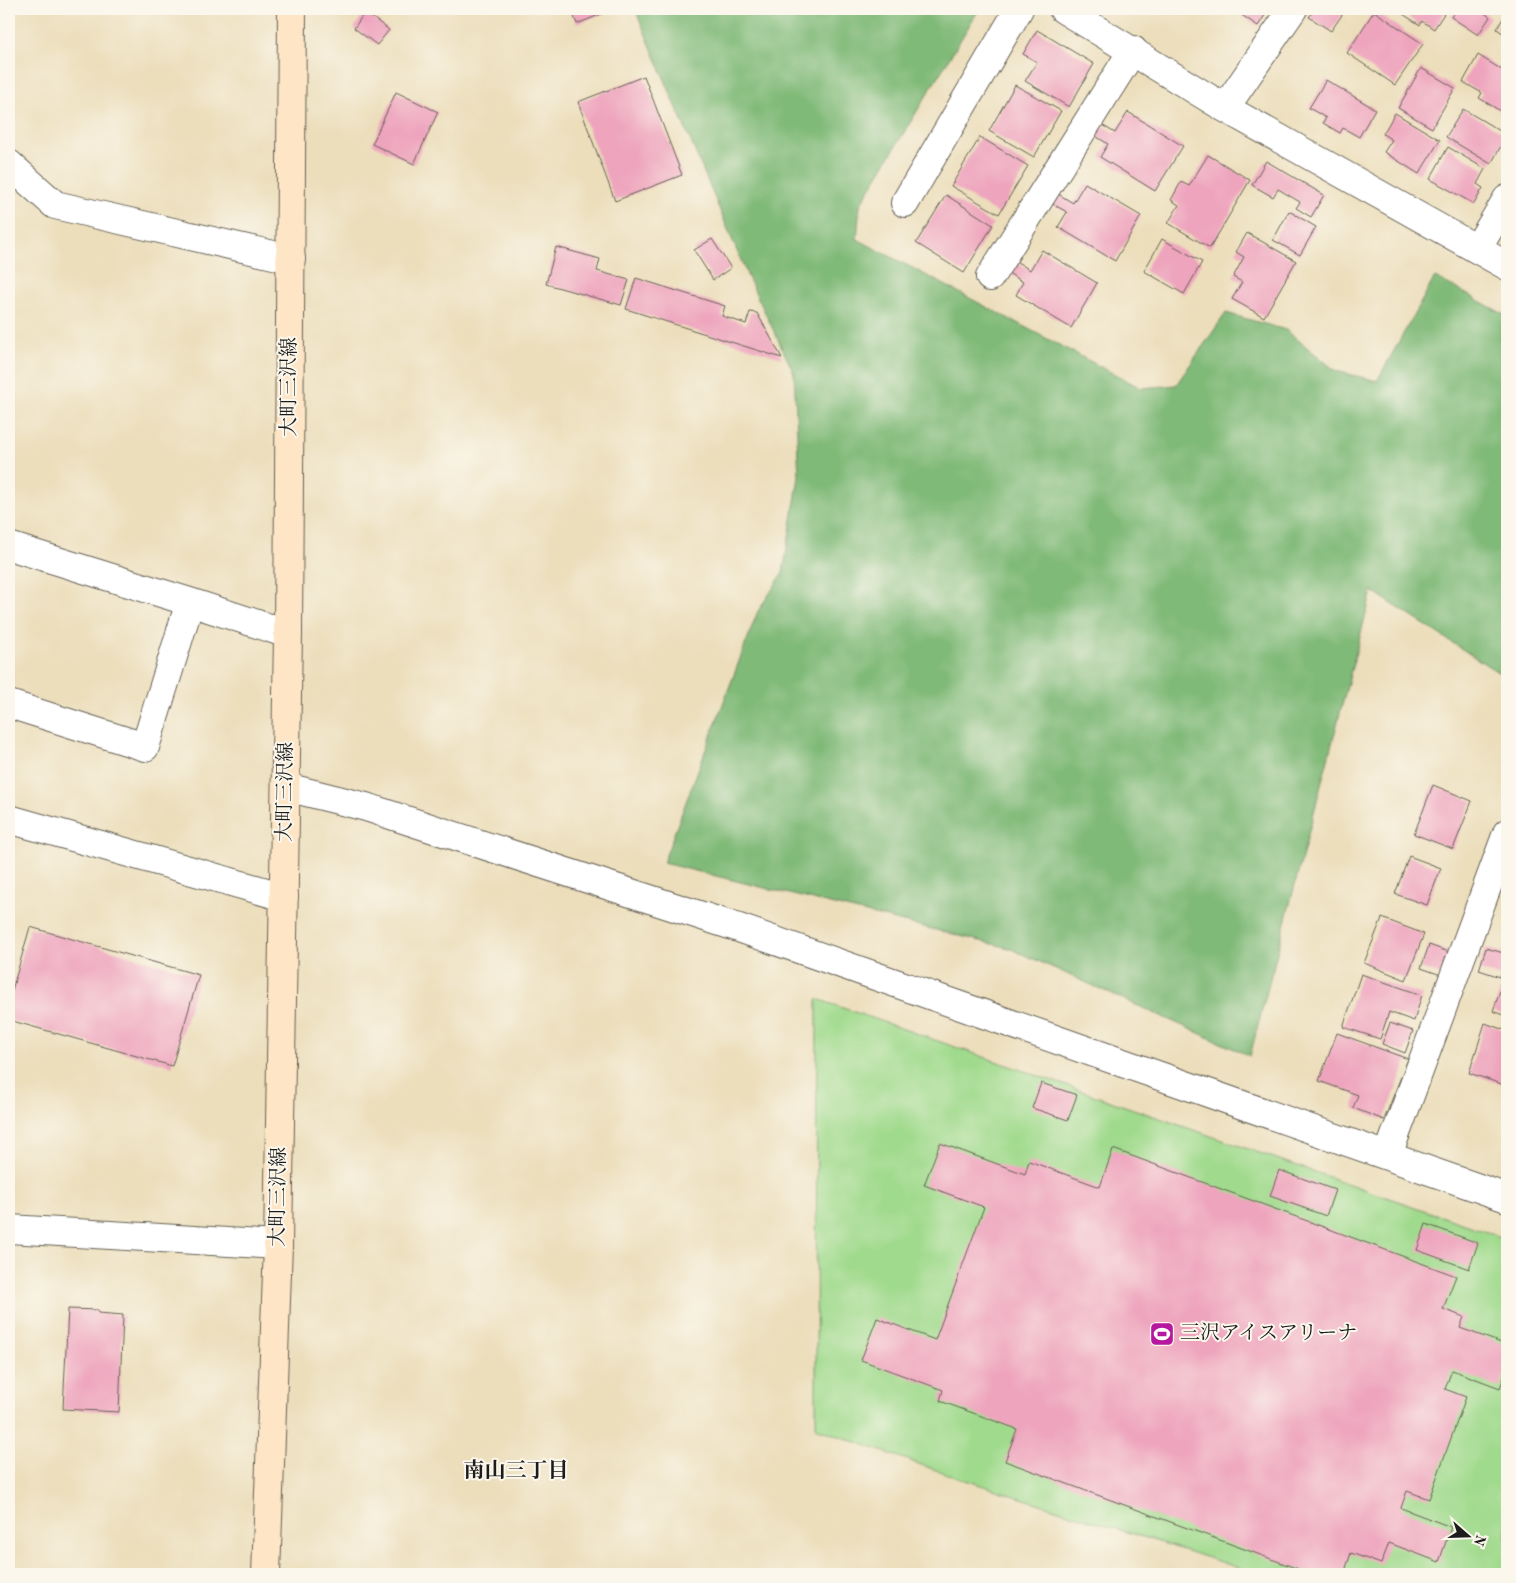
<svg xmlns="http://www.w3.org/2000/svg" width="1516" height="1583" viewBox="0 0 1516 1583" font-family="'Old Standard TT','Noto Serif JP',serif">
<rect width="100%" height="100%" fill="#fbf7ec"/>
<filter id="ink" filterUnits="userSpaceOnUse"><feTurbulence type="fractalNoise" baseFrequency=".02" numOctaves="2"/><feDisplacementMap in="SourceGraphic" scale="10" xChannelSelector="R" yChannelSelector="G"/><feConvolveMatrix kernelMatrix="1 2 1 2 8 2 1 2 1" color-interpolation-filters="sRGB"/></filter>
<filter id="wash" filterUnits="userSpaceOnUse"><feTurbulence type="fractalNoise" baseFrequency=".0096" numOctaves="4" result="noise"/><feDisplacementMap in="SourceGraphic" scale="20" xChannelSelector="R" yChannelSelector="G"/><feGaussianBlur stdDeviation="1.12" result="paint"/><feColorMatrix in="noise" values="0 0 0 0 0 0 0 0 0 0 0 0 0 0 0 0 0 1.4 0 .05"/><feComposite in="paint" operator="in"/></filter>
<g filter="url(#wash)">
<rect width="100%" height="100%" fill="#ecdebb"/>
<!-- green -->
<path fill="#a0da8d" stroke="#5e7b54" d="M817,999L1507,1239V1574H1258L956,1477L816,1428Z"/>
<!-- forest -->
<path fill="#80ba78" stroke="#4e6b4a" d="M635,9H975L978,11L860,205L857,239L1141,388L1176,385L1226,313L1286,330L1336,371L1377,381L1435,277L1507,316V678L1372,591L1250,1056L1009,948L663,863L758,611L783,573L799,477L794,373L748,277Z"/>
<g id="blocks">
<!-- building -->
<path fill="#eea4bd" d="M571,9H614L577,24Z
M1239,9H1269L1258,26L1237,12Z
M1315,9H1339L1344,12L1331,31L1309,17Z
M1395,9H1447L1434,29L1422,21L1420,25Z
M1457,9H1479L1490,17L1478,35L1451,17Z
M1374,11L1423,44L1395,85L1347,53Z
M1507,11V36L1497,29Z
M365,12L389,30L377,45L354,28Z
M1037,30L1094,64L1069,107L1025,81L1037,62L1023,54Z
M1478,55L1507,73V115L1479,98L1482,93L1463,82Z
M1421,68L1455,88L1432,128L1398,108Z
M644,76L682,175L615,201L578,102Z
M1326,80L1375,109L1359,137L1343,128L1340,133L1323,123L1326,118L1309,108Z
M1015,85L1061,111L1034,157L989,131Z
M396,92L438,112L414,164L372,144Z
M1463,109L1507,135L1491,164L1446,137Z
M1128,112L1183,146L1155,191L1100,157L1108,144L1091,133L1097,122L1115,133Z
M1395,113L1440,140L1419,174L1384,152L1392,140L1383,134Z
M980,137L1028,166L999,214L951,186Z
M1448,147L1485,169L1477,184L1483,188L1474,204L1430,179Z
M1208,155L1250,180L1210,248L1168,223L1179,205L1171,200L1181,182L1189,186Z
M1266,161L1324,195L1311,217L1296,208L1300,202L1278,189L1273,197L1252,185Z
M1085,183L1141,216L1115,261L1058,227L1067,212L1049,202L1055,192L1073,203Z
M946,195L993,225L964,273L916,243Z
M1289,211L1316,227L1300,255L1273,240Z
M1247,233L1296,261L1264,317L1232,299L1242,282L1233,277L1244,257L1236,252Z
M712,239L731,268L713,280L694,250Z
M1162,239L1202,262L1184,294L1144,271Z
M556,247L600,259L597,271L629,280L621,305L546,284Z
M1042,250L1097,283L1071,328L1016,295L1023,282L1007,272L1014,260L1030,270Z
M636,278L725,306L722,316L746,324L750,312L757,313L782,358L626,309Z
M1433,785L1472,801L1453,849L1414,834Z
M1409,856L1441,868L1427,905L1395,894Z
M1382,918L1424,934L1406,980L1364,963Z
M30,927L199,975L172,1066L9,1020V1001Z
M1429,945L1449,952L1441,975L1421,968Z
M1486,948L1507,954L1500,977L1479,970Z
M1507,971V1016L1493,1011Z
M1361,974L1422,995L1414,1021L1389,1012L1380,1039L1343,1027Z
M1390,1023L1413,1031L1405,1053L1382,1044Z
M1485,1023L1507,1031V1086L1469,1073Z
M1337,1033L1408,1059L1384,1120L1353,1108L1358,1095L1319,1081Z
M1041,1083L1077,1095L1068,1120L1032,1108Z
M940,1143L1025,1174L1029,1161L1100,1187L1113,1149L1456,1276L1443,1309L1464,1317L1460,1328L1507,1345V1369L1500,1388L1452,1370L1445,1389L1466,1397L1429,1499L1407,1491L1401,1508L1451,1527L1439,1562L1389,1543L1381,1564L1351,1553L1344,1574H1312L1005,1461L1017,1429L940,1401L943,1390L861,1360L877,1318L935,1340L984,1207L924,1185Z
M1279,1170L1335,1190L1326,1216L1270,1196Z
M1426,1224L1478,1243L1469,1269L1417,1250Z
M68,1309L98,1310V1313L123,1315L119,1412L63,1409Z"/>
</g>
</g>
<g filter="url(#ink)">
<use href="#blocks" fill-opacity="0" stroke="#656054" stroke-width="1"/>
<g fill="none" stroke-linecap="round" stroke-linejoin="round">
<defs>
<path id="minor" d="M1225,108L1293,9
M9,164L55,205L291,259
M905,203L1019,9
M1477,249L1507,199
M990,277L1133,50
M9,546L190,602L288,634
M9,704L145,747L190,602
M9,819L284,897
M1388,1155L1507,833"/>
<path id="tertiary" d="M1063,9L1225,108L1507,266
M286,787L366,807L736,927L1507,1198
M9,1229L278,1245"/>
<path id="secondary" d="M266,1574L278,1245L288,634L292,9"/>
</defs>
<!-- minor casing -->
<use href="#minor" stroke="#656054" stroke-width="30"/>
<!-- tertiary casing -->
<use href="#tertiary" stroke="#656054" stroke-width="30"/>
<!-- secondary casing -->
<use href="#secondary" stroke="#656054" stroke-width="30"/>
<!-- minor -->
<use href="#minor" stroke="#fff" stroke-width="28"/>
<!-- tertiary -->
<use href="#tertiary" stroke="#fff" stroke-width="28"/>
<!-- secondary -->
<use href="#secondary" stroke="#fde5c5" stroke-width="28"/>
</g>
</g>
<!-- icons -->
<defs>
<symbol id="stadium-square" viewBox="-11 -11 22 22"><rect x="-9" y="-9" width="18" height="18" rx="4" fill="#b5179e" stroke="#fbf7ec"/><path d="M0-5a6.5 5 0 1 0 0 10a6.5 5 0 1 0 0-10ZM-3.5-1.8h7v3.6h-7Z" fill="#fff"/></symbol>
</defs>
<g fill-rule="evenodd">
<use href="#stadium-square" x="1148" y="1320" width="28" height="28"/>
</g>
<g text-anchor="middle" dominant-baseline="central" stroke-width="4" stroke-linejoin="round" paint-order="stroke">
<!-- street labels -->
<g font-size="20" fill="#1c1c1c" stroke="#fbf7ec">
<text transform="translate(290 387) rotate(-90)">大町三沢線</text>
<text transform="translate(286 792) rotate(-89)">大町三沢線</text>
<text transform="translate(279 1197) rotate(-89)">大町三沢線</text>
</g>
<!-- poi labels -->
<g font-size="20" fill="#1c1c1c" stroke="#fbf7ec" text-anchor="start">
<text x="1180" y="1334">三沢アイスアリーナ</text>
</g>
<!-- neighbourhood labels -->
<g font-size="21" font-weight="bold" fill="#1c1c1c" stroke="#fbf7ec">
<text x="516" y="1471">南山三丁目</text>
</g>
</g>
<!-- margin -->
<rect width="1516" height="1583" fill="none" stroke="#fbf7ec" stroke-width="30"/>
<!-- north arrow -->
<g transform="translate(1468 1536) rotate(110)" stroke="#fbf7ec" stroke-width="4" paint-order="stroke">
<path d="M0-4L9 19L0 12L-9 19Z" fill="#1c1c1c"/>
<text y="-8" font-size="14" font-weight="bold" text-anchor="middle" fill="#1c1c1c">N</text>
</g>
</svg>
